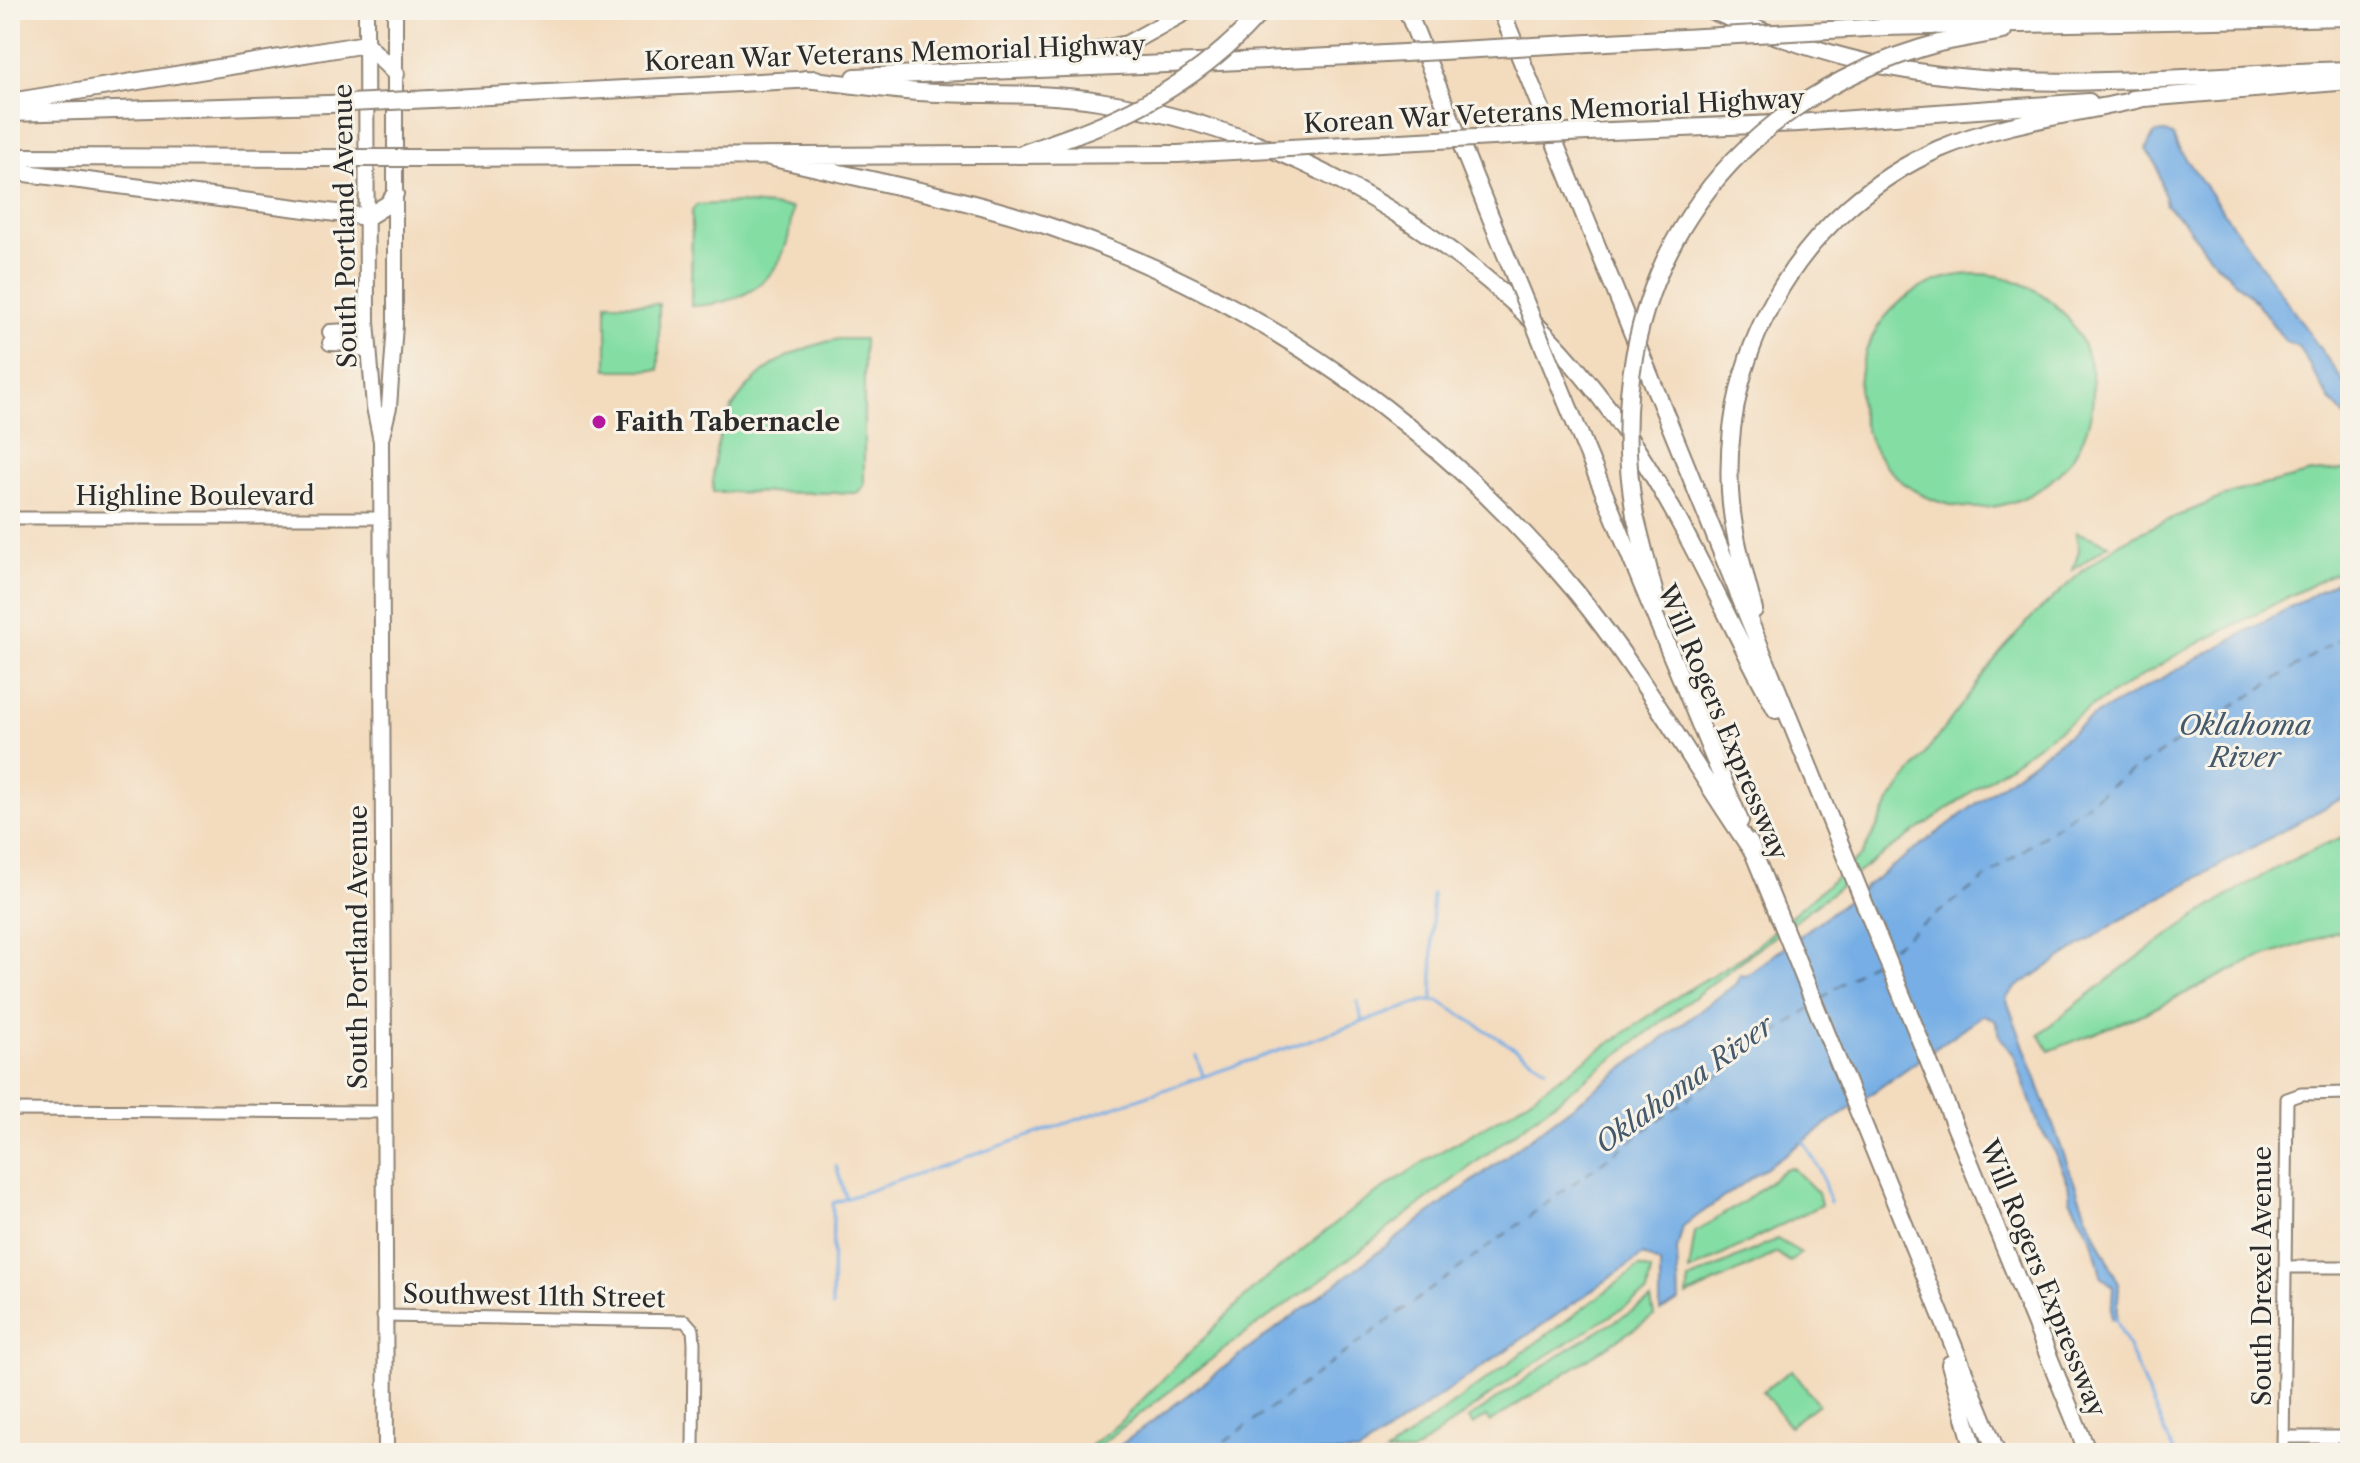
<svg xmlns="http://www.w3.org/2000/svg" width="2360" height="1463" viewBox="0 0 2360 1463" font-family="'Libre Caslon Text',serif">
<rect width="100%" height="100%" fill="#f7f3e8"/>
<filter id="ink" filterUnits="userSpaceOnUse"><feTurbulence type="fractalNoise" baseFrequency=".0125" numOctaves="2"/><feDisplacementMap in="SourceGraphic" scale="16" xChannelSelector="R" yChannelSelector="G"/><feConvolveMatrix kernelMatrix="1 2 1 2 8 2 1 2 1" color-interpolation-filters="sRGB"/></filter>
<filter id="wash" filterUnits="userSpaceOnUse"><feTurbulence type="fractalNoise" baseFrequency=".006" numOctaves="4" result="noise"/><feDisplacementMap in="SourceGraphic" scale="32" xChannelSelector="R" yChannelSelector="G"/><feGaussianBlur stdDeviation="1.8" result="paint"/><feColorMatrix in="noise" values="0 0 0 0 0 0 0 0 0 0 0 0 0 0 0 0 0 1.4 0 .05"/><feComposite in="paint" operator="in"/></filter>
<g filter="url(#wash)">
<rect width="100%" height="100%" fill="#f3dbbe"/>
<!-- green -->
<path fill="#84dea4" stroke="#588468" stroke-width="2" d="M738,203L792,208C790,272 754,304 691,306L692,211L696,205Z
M1859 391a117 117 0 1 1 234 0a117 117 0 1 1-234 0Z
M607,303L659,304V370H607Z
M839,339H864V486L857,493L713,492C710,408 759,355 839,339Z
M2350,469V565L2178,654L2091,707L1867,866L1322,1279L1239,1338L1089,1453H1081L1118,1424L1254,1288L1356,1207L1431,1157L1508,1113L1681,994L1744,956L1862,855L1891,800L2000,653L2032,617L2085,569L2120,543L2152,527L2234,492L2312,473Z
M2076,532L2109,544L2073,570L2079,550Z
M2350,834V928L2251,961L2143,1014L2049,1051L2039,1034C2134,958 2235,879 2350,834Z
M1792,1167L1818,1193L1821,1205L1689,1272L1695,1232L1745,1201L1785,1169Z
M1777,1239L1801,1253L1790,1262L1777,1253L1687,1296L1689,1280Z
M1639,1267L1651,1271L1647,1293L1521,1372L1412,1453H1386Z
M1651,1300L1654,1316L1490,1422L1486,1417L1473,1425L1468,1419L1570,1348Z
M1792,1370L1818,1404L1789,1426L1763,1391Z"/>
<!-- water -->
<path fill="#76aee5" stroke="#506c88" stroke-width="2" d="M2166,132L2173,136L2177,146L2350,391V422L2330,400L2298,346L2285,341L2257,303L2209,256L2185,223L2166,205L2157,165L2146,150L2154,133Z
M2350,574V794L2122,919L2015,988L2006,998L2086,1214L2119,1284L2117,1320L2111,1319L2113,1287L2101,1275L2092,1240L2070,1199L2068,1183L2055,1152L2039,1126L2014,1055L2001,1038L1995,1020L1983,1015L1683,1226L1677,1250L1679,1301L1660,1312V1264L1643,1255L1358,1453H1110L1737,983L1740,975L1746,976L2092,717Z"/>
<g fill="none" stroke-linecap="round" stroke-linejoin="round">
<!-- stream -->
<path stroke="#76aee5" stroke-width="3" d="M1432,894L1433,998
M1357,1001L1363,1021
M1196,1056L1203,1075
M1801,1137L1820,1170L1830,1202
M836,1166L846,1197
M832,1307L833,1203L1424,1001H1439L1546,1068
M2115,1317L2174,1453"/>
<!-- ferry -->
<path stroke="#45596c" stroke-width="2" stroke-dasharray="10 8" stroke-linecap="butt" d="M1892,947L2121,778L2350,632
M1821,999L1877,958
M1210,1453L1810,1008"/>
</g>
</g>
<g filter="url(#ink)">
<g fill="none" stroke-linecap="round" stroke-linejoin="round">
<defs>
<path id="minor" d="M10,518H381
M10,1110L382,1112
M2285,1267H2350
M383,1316L685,1321L693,1330L694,1343L693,1448L689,1453
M2283,1437H2350
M2283,1453L2287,1099L2301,1094L2350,1093"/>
<path id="major" d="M366,10L367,322L374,407L381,441L386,1453
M330,332L350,331L367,322
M330,343L355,344L369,353
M382,436L389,407L395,325V10"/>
<path id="highway" d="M1407,10L1503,248
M1501,10L2088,1453
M1710,10C1767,34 1828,56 1889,67C2040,96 2198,74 2350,70
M1884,27L2350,17
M1939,43L2003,31
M1051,61L1127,44L1189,10
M855,77C1031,68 1208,64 1385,54
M805,79C843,83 880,89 918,92C978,96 1038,91 1099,101C1316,136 1518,264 1637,450C1690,532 1729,624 1776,710
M431,99L816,79
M2132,99L2350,81
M10,102L366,44L396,74
M10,113L329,104
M1587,132L1798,123L2089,102
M1024,153L1077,134
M10,157L332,158
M770,157C864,180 959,196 1051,227C1254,296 1439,427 1576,592C1642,673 1693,765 1753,852
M431,158L1177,154
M10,171L367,217L388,204L395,194
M1566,401L1740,821
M1635,515L1658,607
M1754,610C1744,571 1732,531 1730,491C1722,344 1805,209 1939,149C2000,123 2075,114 2140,99
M1749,842L1997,1453
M1950,1364L1975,1453"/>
</defs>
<!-- minor casing -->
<use href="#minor" stroke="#8f8374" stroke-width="15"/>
<!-- major casing -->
<use href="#major" stroke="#8f8374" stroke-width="18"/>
<!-- highway casing -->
<use href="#highway" stroke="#8f8374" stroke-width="20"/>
<!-- minor -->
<use href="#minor" stroke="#fff" stroke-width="11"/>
<!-- major -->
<use href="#major" stroke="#fff" stroke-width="14"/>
<!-- highway -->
<use href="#highway" stroke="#fff" stroke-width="16"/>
<defs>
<path id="highway-bridge" d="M1385,54L1884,27
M329,104L431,99
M1077,134C1149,107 1212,69 1262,10
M1177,154L1587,132
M332,158H431
M1503,248L1566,401
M1635,515C1595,289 1718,102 1939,43"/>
</defs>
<!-- highway-bridge casing -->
<use href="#highway-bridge" stroke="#8f8374" stroke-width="20" stroke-linecap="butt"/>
<!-- highway-bridge -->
<use href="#highway-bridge" stroke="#fff" stroke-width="16"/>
</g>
</g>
<!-- markers -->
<circle fill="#b5179e" stroke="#f7f3e8" stroke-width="3" cx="599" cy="422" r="8"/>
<g text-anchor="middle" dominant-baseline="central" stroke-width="6" stroke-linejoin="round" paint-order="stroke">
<!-- street labels -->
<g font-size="26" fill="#2b2b2b" stroke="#f7f3e8">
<text transform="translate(895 53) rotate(-2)">Korean War Veterans Memorial Highway</text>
<text transform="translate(1554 111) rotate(-3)">Korean War Veterans Memorial Highway</text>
<text transform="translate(345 226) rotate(-91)">South Portland Avenue</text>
<text x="195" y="496">Highline Boulevard</text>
<text transform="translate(1723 722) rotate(67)">Will Rogers Expressway</text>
<text transform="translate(358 947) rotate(-90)">South Portland Avenue</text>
<text transform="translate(2262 1276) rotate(-90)">South Drexel Avenue</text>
<text transform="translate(2043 1278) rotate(68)">Will Rogers Expressway</text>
<text transform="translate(534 1296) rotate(1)">Southwest 11th Street</text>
</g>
<!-- poi labels -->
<g font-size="26" font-weight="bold" fill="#2b2b2b" stroke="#f7f3e8" text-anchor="start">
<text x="615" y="422">Faith Tabernacle</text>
</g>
<!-- water labels -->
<g font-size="28" font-style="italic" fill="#45596c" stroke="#f7f3e8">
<text x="2245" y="725">Oklahoma<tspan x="2245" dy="32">River</tspan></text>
<text transform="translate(1684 1084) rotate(-36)">Oklahoma River</text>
</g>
</g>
<!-- margin -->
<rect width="2360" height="1463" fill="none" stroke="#f7f3e8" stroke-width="40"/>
</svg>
